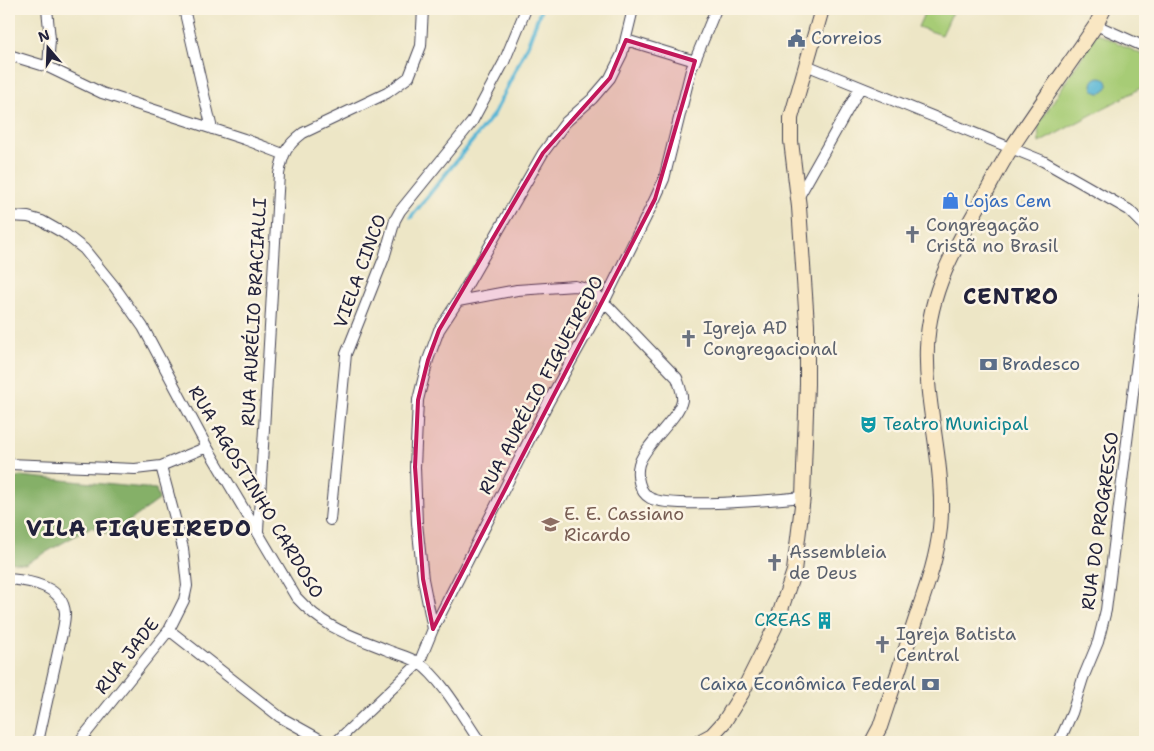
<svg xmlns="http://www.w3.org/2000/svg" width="1154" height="751" viewBox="0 0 1154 751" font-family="'Shantell Sans',sans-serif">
<rect width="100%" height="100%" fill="#fcf5e5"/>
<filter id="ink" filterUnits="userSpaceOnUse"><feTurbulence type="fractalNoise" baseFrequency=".02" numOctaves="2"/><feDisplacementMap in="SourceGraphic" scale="10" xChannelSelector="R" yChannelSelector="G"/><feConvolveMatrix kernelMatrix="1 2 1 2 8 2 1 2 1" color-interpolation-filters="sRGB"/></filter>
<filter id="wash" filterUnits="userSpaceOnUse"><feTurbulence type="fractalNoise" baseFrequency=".0096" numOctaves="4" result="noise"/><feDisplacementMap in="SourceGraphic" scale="20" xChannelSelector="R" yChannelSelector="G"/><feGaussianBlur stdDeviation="1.12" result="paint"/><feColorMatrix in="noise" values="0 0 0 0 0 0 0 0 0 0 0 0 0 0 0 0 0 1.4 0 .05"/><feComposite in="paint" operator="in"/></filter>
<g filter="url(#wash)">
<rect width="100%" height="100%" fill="#ede6c6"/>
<!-- green -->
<path fill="#a7cc76" stroke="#647758" d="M926,9H954L942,35L918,27Z
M1097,33L1145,56V86L1039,143L1038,125Z"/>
<!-- forest -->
<path fill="#85b067" stroke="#546951" d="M20,476L156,489L159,500L110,535L91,527L25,564L9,562V483Z"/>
<!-- water -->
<path fill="#57b6d5" stroke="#3c6c88" d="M1092 85a8 8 0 1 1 16 0a8 8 0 1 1-16 0Z"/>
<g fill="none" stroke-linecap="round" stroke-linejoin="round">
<!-- stream -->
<path stroke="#57b6d5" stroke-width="4" d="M411,217L494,114L528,44L541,9"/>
</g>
</g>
<g filter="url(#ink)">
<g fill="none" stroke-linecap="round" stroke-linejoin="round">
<defs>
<path id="street" d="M47,9L50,39L48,67
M184,9L212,129
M1096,25L1145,47
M626,40L695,61
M9,55L48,67L102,93L244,139L283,154
M806,65L1043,161L1129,210L1144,225L1145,229
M798,198L860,88
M9,216L28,217L42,221L65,234L84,249L114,286L143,327L207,447L296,597C324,628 350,635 387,650C397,654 410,657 419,663C442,679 464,719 480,742
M458,301L517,290L575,286L592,290L604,302L677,378C679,384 683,393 682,400C679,418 646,443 639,464C636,475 639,492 650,498C670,509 775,500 803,497
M9,464L135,469L161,466L207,447
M330,520L346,354L384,258L395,220L400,211L472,122L504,62L526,9
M258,531L279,174C283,153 286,146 303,133L387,93L409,77L421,46L423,9
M9,579C30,581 63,586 65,613C65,618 64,624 63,629L38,742
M433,629L423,579L417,523L415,467L418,400L428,360L439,330L458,301L543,153L566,122L592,99L610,78L622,54L633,9
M169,630L280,717L325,742
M79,742L169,630L184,600L187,586L183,548L161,466
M336,742L419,663L433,629L549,401L604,302L655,199L664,179L691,70L716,9
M1059,742L1072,713L1083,678L1098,642L1106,610L1145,297"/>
<path id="secondary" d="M699,742L712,735L724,722L742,693L775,627L794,571L803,497L807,384V324L799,207L791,141V118L822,9
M872,742L880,727L925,591C934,565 941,537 941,510C942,455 925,402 927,347C929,292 955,247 982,200C992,182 1001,164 1012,147C1039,106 1068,66 1096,25L1104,9"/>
</defs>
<!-- street casing -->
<use href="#street" stroke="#403f50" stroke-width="12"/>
<!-- secondary casing -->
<use href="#secondary" stroke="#403f50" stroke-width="16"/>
<!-- street -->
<use href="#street" stroke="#fff" stroke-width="10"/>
<!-- secondary -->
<use href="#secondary" stroke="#f9e7c3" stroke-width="14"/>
</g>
</g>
<!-- marked area -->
<path fill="#c2185b" fill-opacity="0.2" stroke="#c2185b" stroke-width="4" stroke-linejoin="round" d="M626,40L695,61L655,199L433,629L423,579L415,467L418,400L428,360L439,330L543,153L610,78Z"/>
<!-- icons -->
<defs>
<symbol id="civic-bare" viewBox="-9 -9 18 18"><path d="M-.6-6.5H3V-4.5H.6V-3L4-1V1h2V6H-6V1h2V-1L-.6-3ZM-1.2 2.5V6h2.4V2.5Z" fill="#5c6f8a" stroke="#fcf5e5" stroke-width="2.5" paint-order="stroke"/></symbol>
<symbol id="shop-bare" viewBox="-9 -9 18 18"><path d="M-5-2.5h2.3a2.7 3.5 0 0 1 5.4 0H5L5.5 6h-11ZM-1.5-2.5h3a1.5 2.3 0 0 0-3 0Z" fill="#3f7fe0" stroke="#fcf5e5" stroke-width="2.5" paint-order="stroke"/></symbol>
<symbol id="church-bare" viewBox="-9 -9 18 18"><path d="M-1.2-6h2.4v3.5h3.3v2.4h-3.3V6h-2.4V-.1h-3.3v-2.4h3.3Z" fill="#6b7280" stroke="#fcf5e5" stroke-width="2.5" paint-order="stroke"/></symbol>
<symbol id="bank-bare" viewBox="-9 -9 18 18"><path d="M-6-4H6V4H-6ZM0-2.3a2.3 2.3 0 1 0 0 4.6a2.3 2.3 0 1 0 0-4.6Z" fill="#5c6f8a" stroke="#fcf5e5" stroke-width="2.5" paint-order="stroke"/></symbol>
<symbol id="theatre-bare" viewBox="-9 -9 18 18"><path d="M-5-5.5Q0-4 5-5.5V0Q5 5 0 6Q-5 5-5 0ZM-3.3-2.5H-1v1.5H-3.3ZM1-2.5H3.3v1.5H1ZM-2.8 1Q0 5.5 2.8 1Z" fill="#0f9aa8" stroke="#fcf5e5" stroke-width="2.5" paint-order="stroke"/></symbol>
<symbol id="school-bare" viewBox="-9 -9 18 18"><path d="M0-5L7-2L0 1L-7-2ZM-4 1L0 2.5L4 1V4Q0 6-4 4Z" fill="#8d6e63" stroke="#fcf5e5" stroke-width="2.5" paint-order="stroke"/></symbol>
<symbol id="building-bare" viewBox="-9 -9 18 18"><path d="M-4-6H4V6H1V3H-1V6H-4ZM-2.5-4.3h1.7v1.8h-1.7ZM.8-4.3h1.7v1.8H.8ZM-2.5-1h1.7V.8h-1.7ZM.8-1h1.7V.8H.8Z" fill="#0f9aa8" stroke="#fcf5e5" stroke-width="2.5" paint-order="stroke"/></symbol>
</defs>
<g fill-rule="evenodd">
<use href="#civic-bare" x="784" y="26" width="25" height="25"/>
<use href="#shop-bare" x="938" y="188" width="25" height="25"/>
<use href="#church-bare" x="900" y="222" width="25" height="25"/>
<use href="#church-bare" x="676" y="326" width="25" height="25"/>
<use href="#bank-bare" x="976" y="352" width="25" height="25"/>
<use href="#theatre-bare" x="856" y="412" width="25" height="25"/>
<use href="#school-bare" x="538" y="512" width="25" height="25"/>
<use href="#church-bare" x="762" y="550" width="25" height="25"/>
<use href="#building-bare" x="812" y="608" width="25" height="25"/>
<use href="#church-bare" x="870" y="632" width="25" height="25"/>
<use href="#bank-bare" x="918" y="672" width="25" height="25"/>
</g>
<g text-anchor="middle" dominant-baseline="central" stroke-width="5" stroke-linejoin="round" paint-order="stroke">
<!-- service labels -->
<g font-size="18" fill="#4e5e75" stroke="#fcf5e5" text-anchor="start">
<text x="811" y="38">Correios</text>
<text x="1002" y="364">Bradesco</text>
<text x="916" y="684" text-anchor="end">Caixa Econômica Federal</text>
</g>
<!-- shop labels -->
<g font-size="18" fill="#366cbe" stroke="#fcf5e5" text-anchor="start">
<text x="964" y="201">Lojas Cem</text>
</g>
<!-- worship labels -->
<g font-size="18" fill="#5b616d" stroke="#fcf5e5" text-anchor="start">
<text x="926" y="225">Congregação<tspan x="926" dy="21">Cristã no Brasil</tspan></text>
<text x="703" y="328">Igreja AD<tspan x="703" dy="21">Congregacional</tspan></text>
<text x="789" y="552">Assembleia<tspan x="789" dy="21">de Deus</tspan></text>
<text x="896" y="634">Igreja Batista<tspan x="896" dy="21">Central</tspan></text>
</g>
<!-- street labels -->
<g font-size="18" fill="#22223b" stroke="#fcf5e5">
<text transform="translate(360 271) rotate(-70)">VIELA CINCO</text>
<text transform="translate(254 312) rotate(-87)">RUA AURÉLIO BRACIALLI</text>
<text transform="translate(541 385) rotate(-62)">RUA AURÉLIO FIGUEIREDO</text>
<text transform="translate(256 492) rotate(59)">RUA AGOSTINHO CARDOSO</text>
<text transform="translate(1100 521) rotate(-82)">RUA DO PROGRESSO</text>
<text transform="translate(127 656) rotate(-52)">RUA JADE</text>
</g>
<!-- culture labels -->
<g font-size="18" fill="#0d838f" stroke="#fcf5e5" text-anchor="start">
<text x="883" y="424">Teatro Municipal</text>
<text x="811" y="620" text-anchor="end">CREAS</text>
</g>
<!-- education labels -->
<g font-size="18" fill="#785e54" stroke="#fcf5e5" text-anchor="start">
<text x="564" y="514">E. E. Cassiano<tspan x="564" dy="21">Ricardo</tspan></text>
</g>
<!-- district labels -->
<g font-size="22" font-weight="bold" letter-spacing="1" fill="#22223b" stroke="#fcf5e5">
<text x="1011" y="296">CENTRO</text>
<text x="139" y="528">VILA FIGUEIREDO</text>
</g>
</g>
<!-- margin -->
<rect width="1154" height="751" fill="none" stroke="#fcf5e5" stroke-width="30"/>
<!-- north arrow -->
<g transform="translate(48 48) rotate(341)" stroke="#fcf5e5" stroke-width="4" paint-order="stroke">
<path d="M0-4L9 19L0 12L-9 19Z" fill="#22223b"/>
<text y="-8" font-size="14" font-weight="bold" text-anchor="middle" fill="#22223b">N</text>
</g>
</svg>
